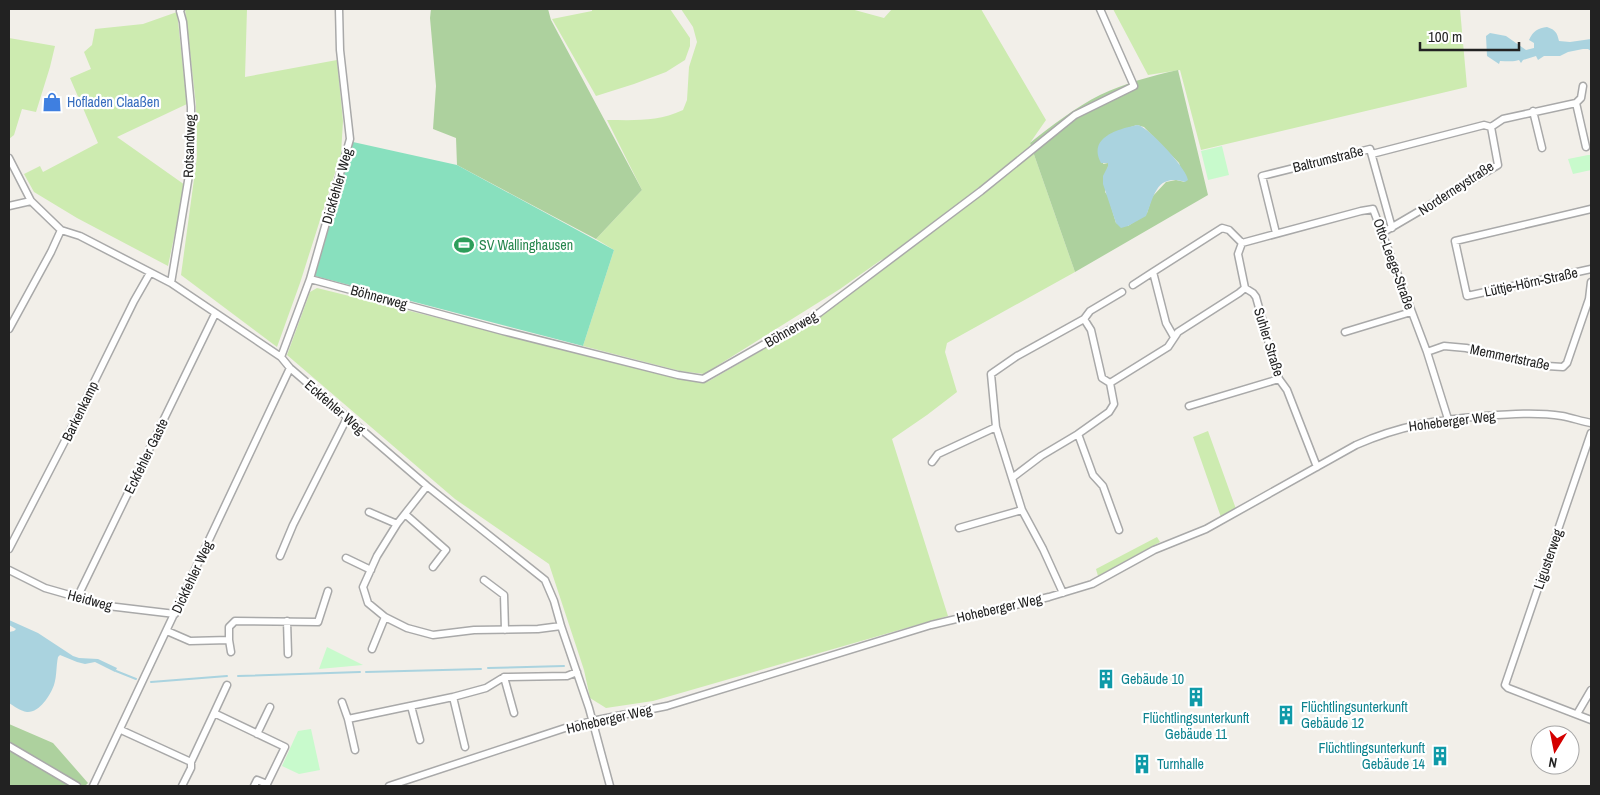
<svg xmlns="http://www.w3.org/2000/svg" width="1600" height="795" viewBox="0 0 1600 795" font-family="'Archivo Narrow',sans-serif">
<rect width="100%" height="100%" fill="#f2efe9"/>
<!-- grass -->
<path fill="#cdebb0" d="M185,9H247L245,77L337,60L343,121L341,154L300,283L277,347L181,275L197,157L196,105Z
M592,9H670L690,38V46L685,60L666,72L634,84L596,96L552,19L592,11Z
M681,9H851L884,18L892,9H981L1046,120L1030,143L1075,272L947,343L945,352L957,392L927,415L892,439L948,616L653,701L606,708L590,698L584,670L549,564L455,499L287,355L310,292L317,288L701,383L709,381L822,315L904,253L881,260L840,289L704,374L680,371L583,346L614,250L596,239L642,190L607,120C635,120 657,122 683,110L687,100L689,67L697,42L693,27Z
M1113,9H1460L1467,87L1201,150L1180,70L1148,75Z
M177,12L187,104L117,137L185,185L168,266L77,218L34,192L24,174L40,166L43,172L98,143L70,78L91,69L84,52L92,45L95,29L143,24Z
M9,38L55,46L50,67L36,112L22,109L14,135L9,139Z
M1208,431L1236,509L1222,520L1193,437Z
M1157,537L1160,542L1098,576L1096,569Z"/>
<!-- forest -->
<path fill="#add19e" fill-rule="evenodd" d="M431,9H548L551,20L642,190L596,239L457,165L456,138L433,129L436,86L430,18Z
M1178,70L1208,195L1075,272L1030,143C1051,126 1076,107 1100,95C1125,83 1151,76 1178,70ZM1137,125L1144,127L1179,163L1185,182L1176,180L1166,182L1152,197L1147,213L1128,226L1116,223L1108,196L1105,192L1108,166V163L1103,164L1113,133Z
M9,724L53,743L88,783L85,786H9Z"/>
<!-- park -->
<path fill="#c8facc" d="M1222,146L1229,175L1208,180L1201,151Z
M1588,155H1591V170L1573,174L1568,159Z
M327,647L363,665L319,669Z
M311,729L320,770L299,774L282,766L298,731Z"/>
<!-- pitch -->
<path fill="#88e0be" d="M353,142L457,165L614,250L583,346L315,276Z"/>
<!-- water -->
<path fill="#aad3df" d="M1547,27C1556,30 1557,33 1559,41L1570,42L1591,39V51L1588,49H1583L1568,52L1560,56H1544L1538,60L1536,56L1523,60L1521,63L1519,60C1514,62 1507,61 1500,61L1499,64L1487,56L1486,36L1490,33L1506,36L1526,50L1534,48V43L1529,40C1533,31 1538,28 1547,27Z
M1137,125C1147,125 1188,170 1188,180L1185,182C1156,173 1154,197 1146,216L1128,226L1121,228L1116,223L1103,184V176L1108,166V163H1101C1087,137 1119,129 1137,125Z
M9,620L38,633L73,656L79,658L98,659L117,668L115,672L95,662L85,664L77,662L60,655L58,657C56,666 57,676 54,685C50,696 39,713 27,712C20,711 14,706 9,703V632L14,631L16,629L9,625Z"/>
<g fill="none" stroke-linecap="round" stroke-linejoin="round">
<!-- stream -->
<path stroke="#aad3df" stroke-width="2" d="M488,668L564,666
M116,671L136,679
M366,672L481,669
M238,676L360,672
M151,682L227,676"/>
<defs>
<path id="minor" d="M1576,103L1581,98L1583,86
M1533,111L1542,148
M1491,127L1503,119L1576,103L1586,147
M1372,154L1484,125L1491,127L1498,165L1382,233
M9,158L31,201L61,230L80,236L171,283L281,357L290,368L427,486L545,580L554,601L561,626L589,708L610,786
M9,206L31,201
M1591,209L1455,241L1467,296L1591,269
M1276,233L1262,176L1370,149L1392,228
M1242,243L1361,211L1373,209L1427,352L1448,419
M310,279L503,331L678,375L703,379L819,313L981,191L1075,115L1134,86L1100,9
M171,283L191,163V107L183,22L180,11L181,9
M1133,285L1153,272
M1084,319L1091,330L1102,378L1110,383
M9,329L51,252L61,230
M1345,332L1411,312
M1174,337L1166,323L1153,272L1222,228L1229,230L1242,243L1238,254L1245,288L1253,293L1256,297L1279,379L1287,390L1317,467
M1427,352L1444,346L1466,348L1547,366L1563,367L1567,363L1589,299L1591,282
M281,357L310,279L350,139L340,50L339,9
M1189,406L1279,379
M1591,433L1505,685L1508,688L1591,720
M1078,434L1109,412L1114,404L1110,383L1168,347L1178,332L1239,293L1245,288
M932,462L938,454L996,427
M1012,478L1041,456L1078,434L1093,475L1103,486L1119,530
M427,486L397,524L377,556L363,587L368,603L385,617L407,628L433,635L474,630L538,629L561,626
M369,512L397,524
M405,514L446,550L433,567
M959,528L1022,510
M9,549L69,433L134,301L150,273
M280,556L293,525L347,418
M346,558L371,570
M9,570L45,588L108,606L175,614
M484,580L504,595L505,630
M1063,593L1043,549L1022,510L996,427L991,374L1017,356L1084,319L1090,311L1122,292
M77,598L215,314
M287,621L288,654
M167,631L190,641L229,640V627L235,621L318,622L328,591
M229,640L231,652
M372,649L385,617
M504,677L514,713
M453,697L465,747
M342,702L348,719L453,697L486,688L504,677L567,676L577,672
M411,706L420,740
M214,713L227,685
M1577,714L1591,690
M348,719L355,750
M121,730L191,762L214,713L285,747L267,784L257,780L254,786
M257,734L270,707
M9,746L77,786
M93,786L290,368
M182,786L191,768V762
M389,786L565,728L592,721L667,706L931,625L1049,597L1092,584L1154,550L1206,529L1356,445C1401,425 1437,420 1485,416C1510,414 1537,412 1562,416C1572,418 1581,421 1591,423"/>
</defs>
<!-- minor casing -->
<use href="#minor" stroke="#a9a9a9" stroke-width="9"/>
<!-- minor -->
<use href="#minor" stroke="#fff" stroke-width="6"/>
</g>
<!-- icons -->
<defs>
<symbol id="shop-bare" viewBox="-9 -9 18 18"><path d="M-5-2.5h2.3a2.7 3.5 0 0 1 5.4 0H5L5.5 6h-11ZM-1.5-2.5h3a1.5 2.3 0 0 0-3 0Z" fill="#3f7fe0" stroke="#fff" stroke-width="2.5" paint-order="stroke"/></symbol>
<symbol id="stadium-bare" viewBox="-9 -9 18 18"><path d="M0-5a6.5 5 0 1 0 0 10a6.5 5 0 1 0 0-10ZM-3.5-1.8h7v3.6h-7Z" fill="#2e9e5b" stroke="#fff" stroke-width="2.5" paint-order="stroke"/></symbol>
<symbol id="building-bare" viewBox="-9 -9 18 18"><path d="M-4-6H4V6H1V3H-1V6H-4ZM-2.5-4.3h1.7v1.8h-1.7ZM.8-4.3h1.7v1.8H.8ZM-2.5-1h1.7V.8h-1.7ZM.8-1h1.7V.8H.8Z" fill="#0f9aa8" stroke="#fff" stroke-width="2.5" paint-order="stroke"/></symbol>
</defs>
<g fill-rule="evenodd">
<use href="#shop-bare" x="38" y="88" width="28" height="28"/>
<use href="#stadium-bare" x="450" y="231" width="28" height="28"/>
<use href="#building-bare" x="1092" y="665" width="28" height="28"/>
<use href="#building-bare" x="1182" y="683" width="28" height="28"/>
<use href="#building-bare" x="1272" y="701" width="28" height="28"/>
<use href="#building-bare" x="1426" y="742" width="28" height="28"/>
<use href="#building-bare" x="1128" y="750" width="28" height="28"/>
</g>
<g text-anchor="middle" dominant-baseline="central" stroke-width="4.5" stroke-linejoin="round" paint-order="stroke">
<!-- shop labels -->
<g font-size="14" fill="#366cbe" stroke="#fff" text-anchor="start">
<text x="67" y="102">Hofladen Claaßen</text>
</g>
<!-- street labels -->
<g font-size="14" fill="#222" stroke="#fff">
<text transform="translate(189 146) rotate(-88)">Rotsandweg</text>
<text transform="translate(1328 159) rotate(-14)">Baltrumstraße</text>
<text transform="translate(337 186) rotate(-74)">Dickfehler Weg</text>
<text transform="translate(1456 188) rotate(-33)">Norderneystraße</text>
<text transform="translate(1394 264) rotate(70)">Otto-Leege-Straße</text>
<text transform="translate(1531 282) rotate(-12)">Lüttje-Hörn-Straße</text>
<text transform="translate(379 297) rotate(15)">Böhnerweg</text>
<text transform="translate(791 329) rotate(-30)">Böhnerweg</text>
<text transform="translate(1269 342) rotate(73)">Suhler Straße</text>
<text transform="translate(1510 357) rotate(12)">Memmertstraße</text>
<text transform="translate(335 407) rotate(41)">Eckfehler Weg</text>
<text transform="translate(80 411) rotate(-64)">Barkenkamp</text>
<text transform="translate(1452 421) rotate(-7)">Hoheberger Weg</text>
<text transform="translate(146 456) rotate(-64)">Eckfehler Gaste</text>
<text transform="translate(1548 559) rotate(-71)">Ligusterweg</text>
<text transform="translate(192 577) rotate(-65)">Dickfehler Weg</text>
<text transform="translate(90 600) rotate(15)">Heidweg</text>
<text transform="translate(999 608) rotate(-13)">Hoheberger Weg</text>
<text transform="translate(609 719) rotate(-13)">Hoheberger Weg</text>
</g>
<!-- leisure labels -->
<g font-size="14" fill="#27864d" stroke="#fff" text-anchor="start">
<text x="479" y="245">SV Wallinghausen</text>
</g>
<!-- culture labels -->
<g font-size="14" fill="#0d838f" stroke="#fff" text-anchor="start">
<text x="1121" y="679">Gebäude 10</text>
<text x="1301" y="707">Flüchtlingsunterkunft<tspan x="1301" dy="16">Gebäude 12</tspan></text>
<text x="1196" y="718" text-anchor="middle">Flüchtlingsunterkunft<tspan x="1196" dy="16">Gebäude 11</tspan></text>
<text x="1425" y="748" text-anchor="end">Flüchtlingsunterkunft<tspan x="1425" dy="16">Gebäude 14</tspan></text>
<text x="1157" y="764">Turnhalle</text>
</g>
</g>
<!-- border -->
<rect width="1600" height="795" fill="none" stroke="#222222" stroke-width="20"/>
<!-- north arrow -->
<g transform="translate(1555 750) rotate(190)"><circle r="24" fill="#ffffff" stroke="#a7a7a7"/>
<path d="M0-4L9 19L0 12L-9 19Z" fill="#d40000"/>
<text y="-8" font-size="14" font-weight="bold" text-anchor="middle" fill="#222222">N</text>
</g>
<!-- scale -->
<path d="M1420 42v8h99v-8" fill="none" stroke="#222222" stroke-width="2.5"/>
<text x="1428" y="42" font-size="15" fill="#222222" stroke="#ffffff" stroke-width="4" paint-order="stroke">100 m</text>
</svg>
